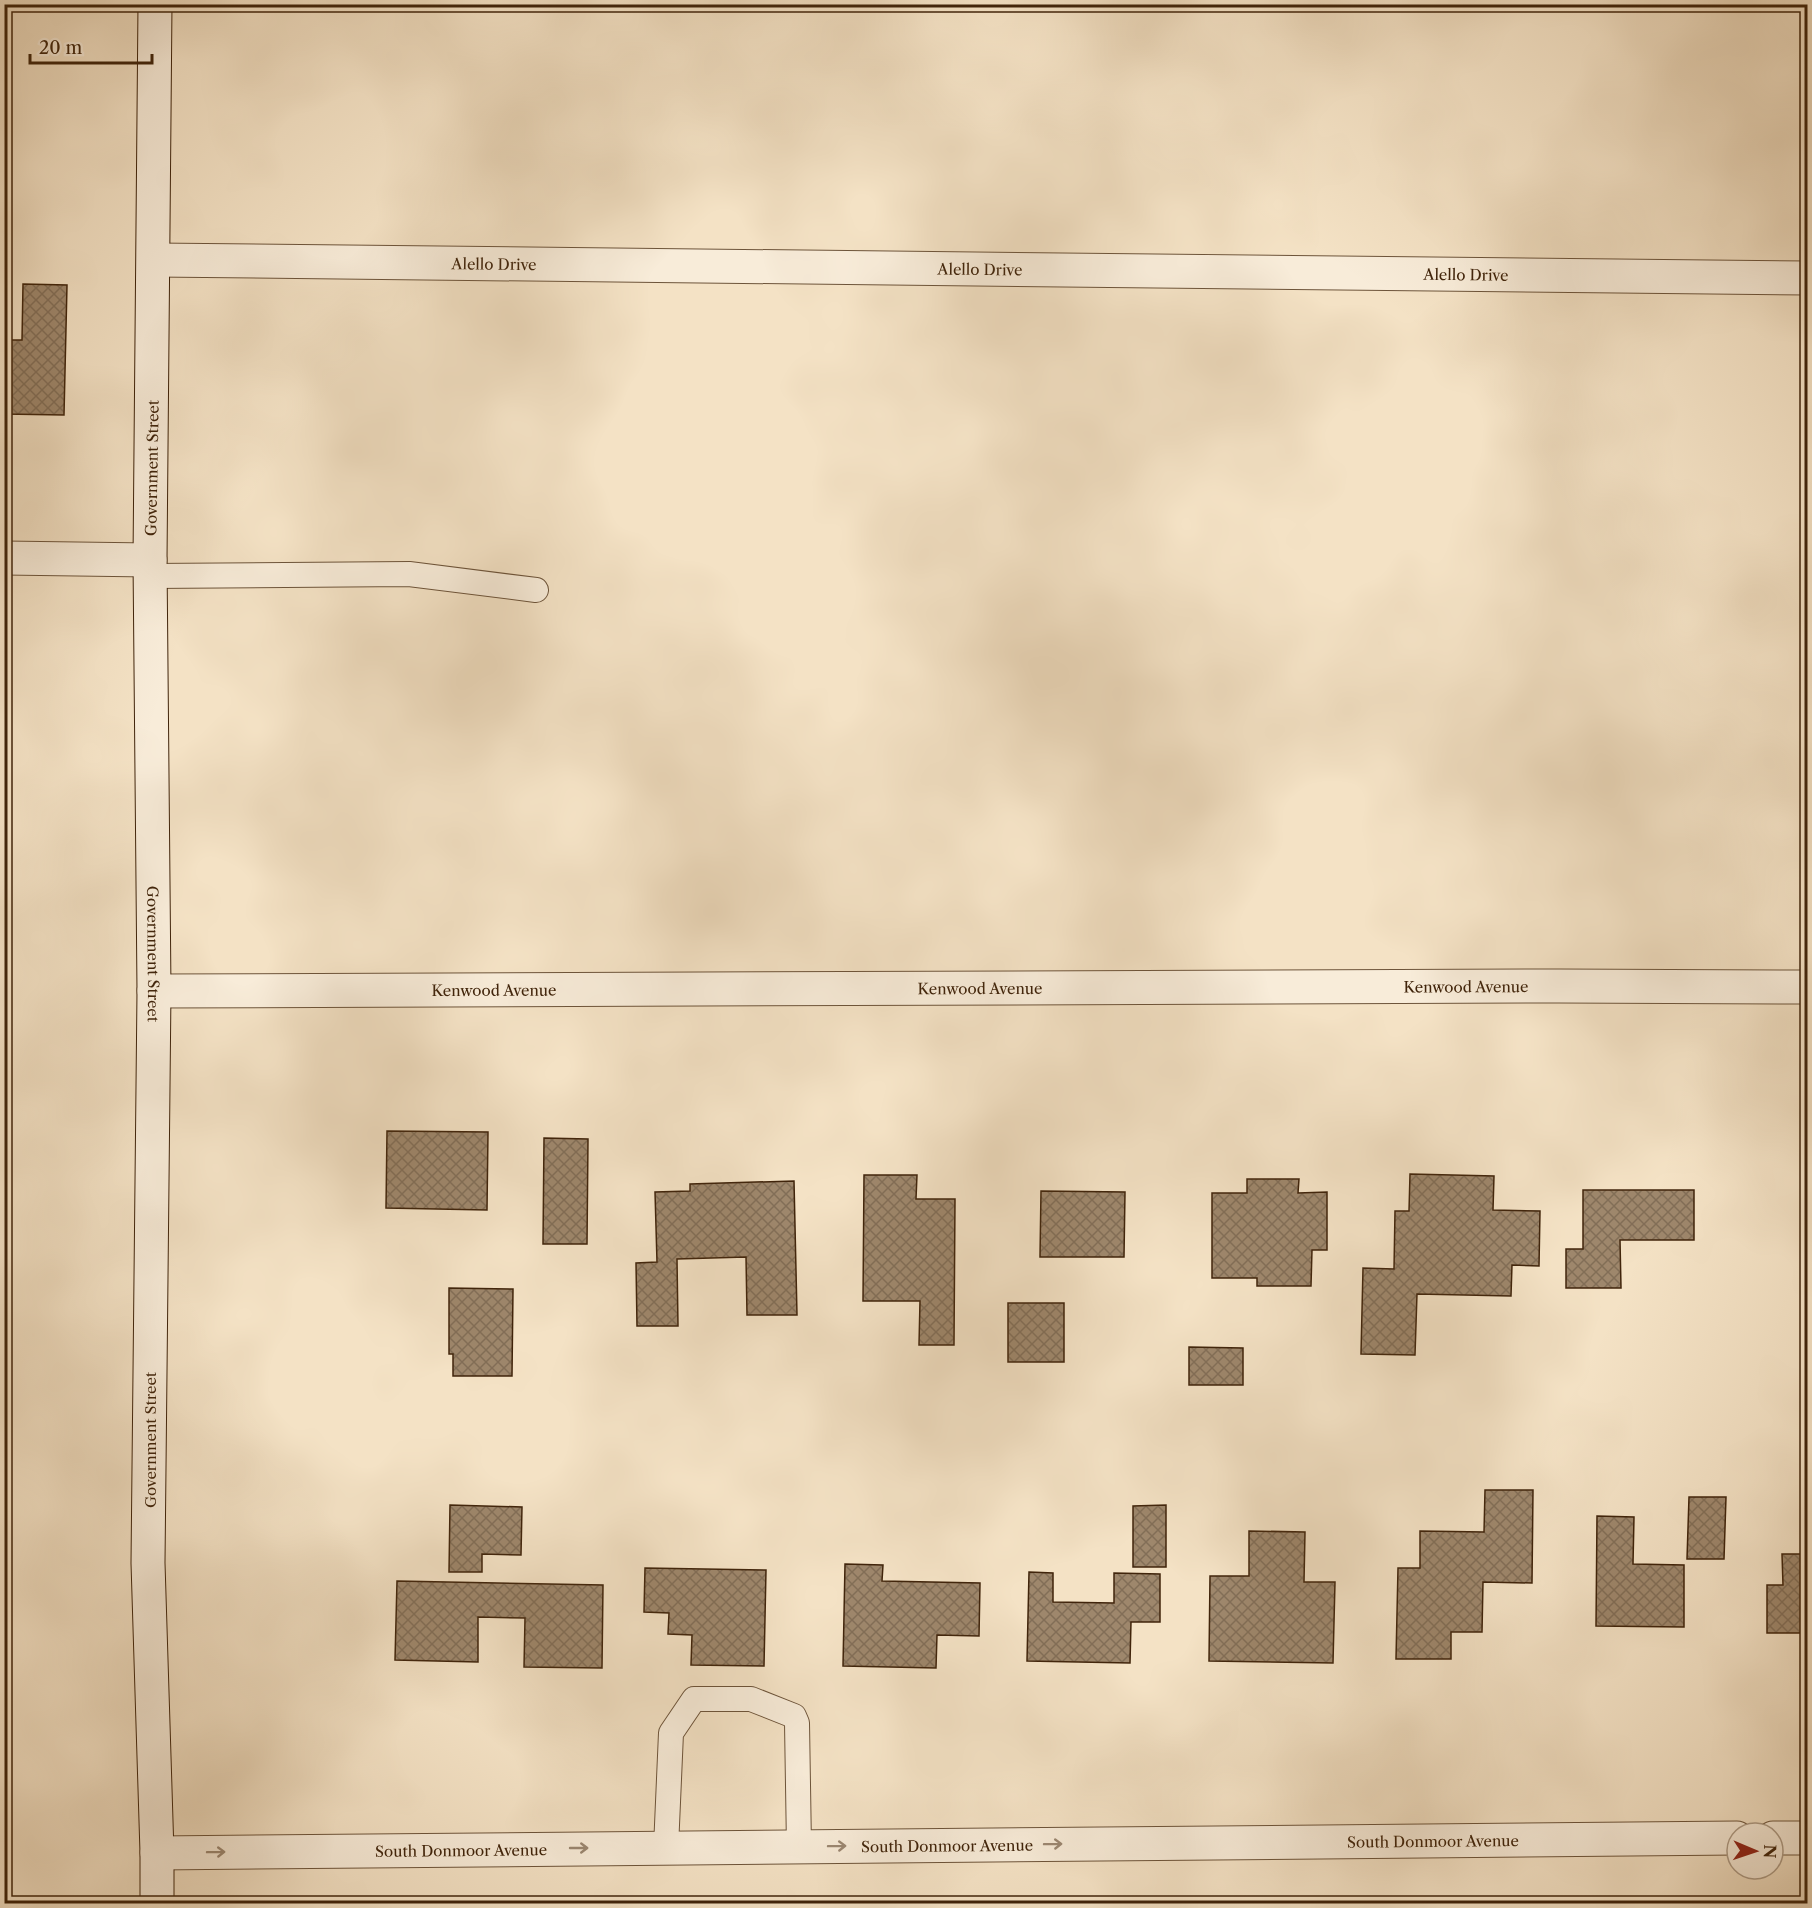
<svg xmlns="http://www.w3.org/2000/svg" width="1812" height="1908" viewBox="0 0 1812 1908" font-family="'Libre Caslon Text',serif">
<defs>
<pattern id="building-cross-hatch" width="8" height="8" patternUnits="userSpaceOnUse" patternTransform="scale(1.5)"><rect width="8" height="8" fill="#9e876c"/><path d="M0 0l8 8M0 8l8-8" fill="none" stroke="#826e57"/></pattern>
</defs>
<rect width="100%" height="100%" fill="#f4e2c5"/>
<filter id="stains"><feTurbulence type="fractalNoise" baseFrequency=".00333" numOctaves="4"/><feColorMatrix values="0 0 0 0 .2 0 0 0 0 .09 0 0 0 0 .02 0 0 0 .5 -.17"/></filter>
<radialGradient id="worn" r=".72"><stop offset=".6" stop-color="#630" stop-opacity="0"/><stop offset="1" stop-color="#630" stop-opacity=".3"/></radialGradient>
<!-- building -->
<path fill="url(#building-cross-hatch)" stroke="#40240b" stroke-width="1.5" d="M23,284L67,285L64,415L4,414V340H22Z
M387,1131L488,1132L487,1210L386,1208Z
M544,1138L588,1139L587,1244H543Z
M1410,1174L1494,1176L1493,1210L1540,1211L1539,1266L1512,1265L1511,1296L1417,1294L1415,1355L1361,1354L1363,1268L1394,1269L1395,1211H1409Z
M864,1175H917L916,1199H955L954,1345H919L920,1301H863Z
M1247,1179H1299L1298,1193L1327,1192V1250H1312L1311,1286H1257V1278H1212V1193H1247Z
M794,1181L797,1315H747L746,1257L677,1259L678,1326H637L636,1263L657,1262L655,1192L690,1191V1184Z
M1583,1190H1694V1240H1620L1621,1288H1566V1249H1583Z
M1041,1191L1125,1192L1124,1257H1040Z
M449,1288L513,1289L512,1376H453V1354H449Z
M1008,1303H1064V1362H1008Z
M1189,1347L1243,1348V1385H1189Z
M1485,1490H1533L1532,1583L1483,1582L1482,1632H1451V1659H1396L1398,1568H1420V1531L1484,1532Z
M1689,1497H1726L1724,1559H1687Z
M450,1505L522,1507L521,1555L482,1554V1572H449Z
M1166,1505V1567H1133V1506Z
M1597,1516L1634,1517L1633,1564L1684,1565V1627L1596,1626Z
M1249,1531L1305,1532L1304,1582H1335L1333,1663L1209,1661L1210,1576H1249Z
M1782,1554H1808V1633H1767V1585H1783Z
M845,1564L883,1565L882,1581L980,1583L979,1636L937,1635L936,1668L843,1666Z
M645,1568L766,1570L764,1666L691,1665L692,1635L668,1634L669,1613L644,1612Z
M1029,1572L1053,1573V1602L1114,1603V1573L1160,1574V1622H1131L1130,1663L1027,1661Z
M397,1581L603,1585L602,1668L524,1667L525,1618L478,1617V1662L395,1660Z"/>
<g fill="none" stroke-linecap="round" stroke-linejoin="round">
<defs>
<path id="service" d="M151,576L409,574L536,590
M666,1848L671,1733L694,1699H751L794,1716L797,1723L799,1847"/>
<g id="minor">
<path id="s1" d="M154,260L1808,278"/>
<path d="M4,558L150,560"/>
<path id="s2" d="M154,991L1559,986L1808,987"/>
<path d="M1773,1838H1808"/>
<path id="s3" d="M157,1853L1737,1838"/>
</g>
<g id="secondary">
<path id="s4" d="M155,4L150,560L154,991L148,1563L157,1853V1904"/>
</g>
</defs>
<!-- service casing -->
<use href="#service" stroke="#6d543a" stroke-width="26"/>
<!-- minor casing -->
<use href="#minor" stroke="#6d543a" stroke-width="35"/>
<!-- secondary casing -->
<use href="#secondary" stroke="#40240b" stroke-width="35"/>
<!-- service -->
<use href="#service" stroke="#f8ecd9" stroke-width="24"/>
<!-- minor -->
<use href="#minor" stroke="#f8ecd9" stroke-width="33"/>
<!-- secondary -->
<use href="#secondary" stroke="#f8ecd9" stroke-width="33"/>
</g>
<!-- one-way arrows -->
<defs><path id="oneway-shaft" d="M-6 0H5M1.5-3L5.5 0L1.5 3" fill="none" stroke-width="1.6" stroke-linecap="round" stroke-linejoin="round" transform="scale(1.5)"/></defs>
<g stroke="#9c8872">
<use href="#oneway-shaft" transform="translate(1053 1844) rotate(-1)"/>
<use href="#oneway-shaft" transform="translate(837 1846) rotate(-1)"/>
<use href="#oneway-shaft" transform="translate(579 1848)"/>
<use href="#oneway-shaft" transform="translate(216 1852) rotate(-1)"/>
</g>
<g text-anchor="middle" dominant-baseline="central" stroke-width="5" stroke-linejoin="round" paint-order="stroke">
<!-- street labels -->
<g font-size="15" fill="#40240b" stroke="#f8ecd9">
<text stroke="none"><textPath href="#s1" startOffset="340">Alello Drive</textPath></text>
<text stroke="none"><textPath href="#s1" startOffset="826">Alello Drive</textPath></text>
<text stroke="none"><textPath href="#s1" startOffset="1312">Alello Drive</textPath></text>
<text transform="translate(152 468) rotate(-89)">Government Street</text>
<text stroke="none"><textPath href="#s4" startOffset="950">Government Street</textPath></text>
<text stroke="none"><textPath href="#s2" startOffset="1312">Kenwood Avenue</textPath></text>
<text stroke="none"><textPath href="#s2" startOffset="826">Kenwood Avenue</textPath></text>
<text stroke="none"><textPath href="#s2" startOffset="340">Kenwood Avenue</textPath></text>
<text transform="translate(150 1440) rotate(-90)">Government Street</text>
<text stroke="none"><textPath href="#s3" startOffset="1276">South Donmoor Avenue</textPath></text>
<text stroke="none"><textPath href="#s3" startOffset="790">South Donmoor Avenue</textPath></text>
<text stroke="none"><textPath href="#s3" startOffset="304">South Donmoor Avenue</textPath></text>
</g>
</g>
<!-- margin -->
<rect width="1812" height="1908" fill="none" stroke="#f4e2c5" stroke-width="24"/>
<rect x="6" y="6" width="1800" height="1896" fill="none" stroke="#40240b" stroke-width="3"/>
<rect x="12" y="12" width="1788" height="1884" fill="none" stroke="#40240b" stroke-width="1.5"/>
<!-- north arrow -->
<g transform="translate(1755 1851) rotate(92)"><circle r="28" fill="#f8ecd9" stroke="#ae9c87" stroke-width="1.5"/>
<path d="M0-4.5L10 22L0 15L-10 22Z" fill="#8f2418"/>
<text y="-9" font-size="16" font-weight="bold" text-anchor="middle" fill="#40240b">N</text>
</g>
<!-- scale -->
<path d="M30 54v9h122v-9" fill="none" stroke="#40240b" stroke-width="3"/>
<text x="39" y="54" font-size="18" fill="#40240b" stroke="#f8ecd9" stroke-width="4.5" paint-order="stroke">20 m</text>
<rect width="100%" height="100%" filter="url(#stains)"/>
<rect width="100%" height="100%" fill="url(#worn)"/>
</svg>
